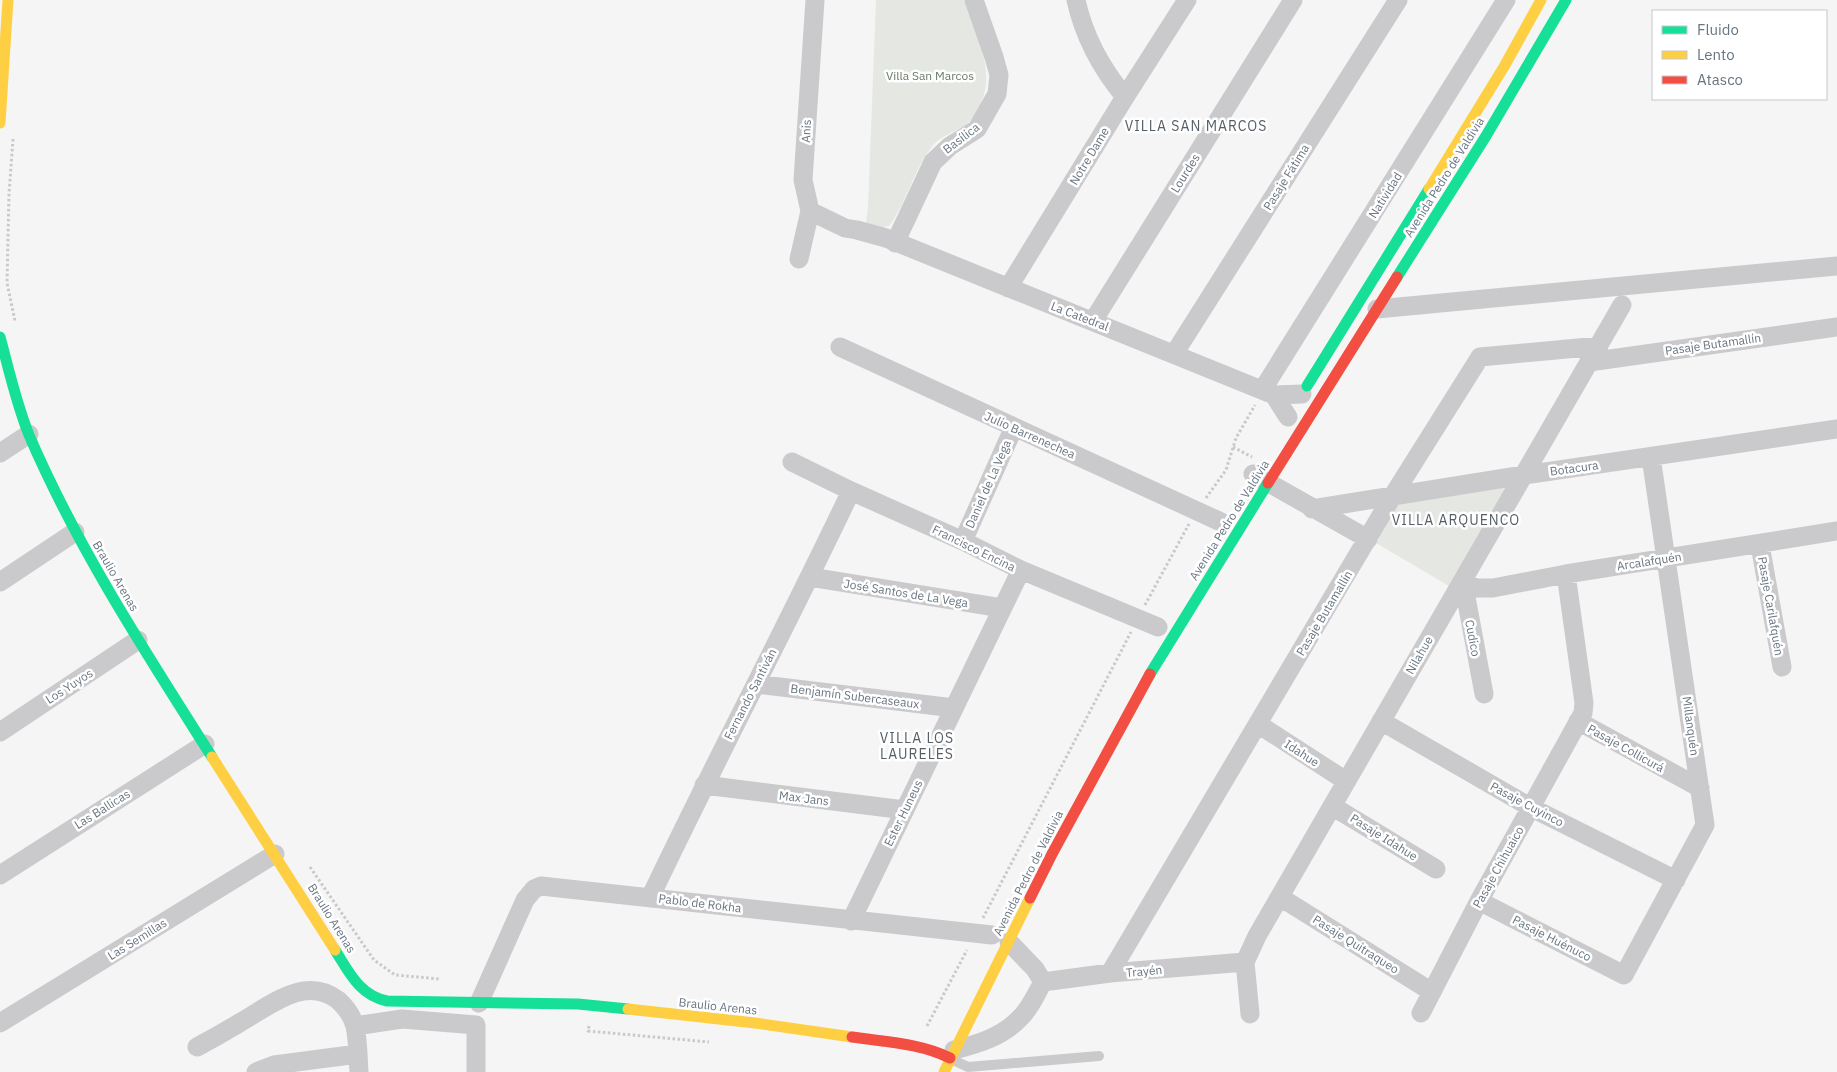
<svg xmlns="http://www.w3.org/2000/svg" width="1837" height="1072" viewBox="0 0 1837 1072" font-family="'IBM Plex Sans',sans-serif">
<rect width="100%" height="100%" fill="#f5f5f5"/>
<!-- green -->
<path fill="#e4e7e2" d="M876,0H964C976,34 999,75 977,110C975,114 972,120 969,122C956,133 941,134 931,148C913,171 907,202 889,226L865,230L868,208Z
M1508,484L1449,586L1376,543L1399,503Z"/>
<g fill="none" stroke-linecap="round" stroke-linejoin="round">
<!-- path -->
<path stroke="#c8c9ca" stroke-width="3" stroke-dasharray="2.5 2.5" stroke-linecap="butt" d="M13,139L9,194L7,283L15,321
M1233,447L1252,457
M1206,498L1226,470L1236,438L1255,405
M1145,605L1189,524
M310,867L374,960L395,975L440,979
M983,918L1131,632
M589,1026L588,1031L709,1042
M927,1026L967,950"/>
<!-- lane -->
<path stroke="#cacacc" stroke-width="10" d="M951,1059L968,1067L1099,1056"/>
<!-- street -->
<path stroke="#cacacc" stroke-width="19" d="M1076,0C1084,37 1101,68 1125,97
M810,211L845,228L857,230L886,238L1274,395L1302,394
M895,243L933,162L950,146L977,129L997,94L999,75L994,57L974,0
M799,259L810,211L803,180L815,0
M1008,288L1125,97L1187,0
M1377,309L1837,266
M1093,321L1293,0
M840,347L1221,522
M1174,354L1398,0
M1589,362L1837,327
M1263,389L1506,0
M1274,395L1288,417
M0,453L29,434
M792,462L851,491L963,541L1021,570L1158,627
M1253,474L1368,539
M1312,509L1524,475L1837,429
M963,541L1014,427
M1760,545L1782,667
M810,577L1002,608
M1463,581L1476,588H1493L1566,574L1837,531
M1463,581L1484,694
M0,582L75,532
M756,684L954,708
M1381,721L1530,807L1676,880
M1578,721L1700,788
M1258,724L1346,781
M0,732L138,640
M704,785L905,810
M1332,806L1436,869
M0,875L205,744
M1280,897L1432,992
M650,898C715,761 786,628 851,491
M1479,901L1624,975L1705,825L1651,457
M851,921L1021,570
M1009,942L1035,969L1043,982
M1110,973L1392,497L1480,357L1599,346
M1043,982L1110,973L1245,962
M479,1003L525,900L534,889L541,886L992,935
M1421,1013L1479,901L1583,713L1584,703L1566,574
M1250,1014L1245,962L1257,936L1622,305
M0,1023L275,854
M355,1026L402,1019L476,1025V1072
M197,1047C212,1039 226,1031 241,1022C271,1005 305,975 338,1000C346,1007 352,1016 355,1026C358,1040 358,1057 359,1072
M954,1050C978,1044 1002,1037 1020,1018C1030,1009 1036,994 1043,982
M256,1072L274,1065L358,1054"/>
<!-- fast -->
<path stroke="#16e098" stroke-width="11" d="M1397,277L1486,136L1566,0
M0,337C9,370 16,403 29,435C78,549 146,653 212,757
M1307,386L1429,189
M1150,674L1268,483
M335,950C349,972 359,995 387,1001L578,1004L628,1009"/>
<!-- slow -->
<path stroke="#ffcf43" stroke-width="11" d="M0,123L8,0
M1429,189L1505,65L1541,0
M212,757L335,950
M628,1009L755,1023L852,1037
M944,1072L1030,898"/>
<!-- jam -->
<path stroke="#f24e42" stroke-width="11" d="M1268,483L1397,277
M1030,898L1052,854L1150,674
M852,1037C885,1042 920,1043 950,1058"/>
</g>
<g text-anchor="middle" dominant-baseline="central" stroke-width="5" stroke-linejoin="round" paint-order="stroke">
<!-- park labels -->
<g font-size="12" fill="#6a7a67" stroke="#fff">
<text x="930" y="75">Villa San Marcos</text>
</g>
<!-- street labels -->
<g font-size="12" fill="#687582" stroke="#fff">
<text transform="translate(806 131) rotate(-87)">Anis</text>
<text transform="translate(961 138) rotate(-37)">Basílica</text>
<text transform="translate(1089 156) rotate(-59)">Notre Dame</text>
<text transform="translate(1185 173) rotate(-58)">Lourdes</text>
<text transform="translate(1286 177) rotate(-58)">Pasaje Fátima</text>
<text transform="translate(1444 177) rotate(-58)">Avenida Pedro de Valdivia</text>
<text transform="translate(1385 195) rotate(-58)">Natividad</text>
<text transform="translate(1080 316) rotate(21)">La Catedral</text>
<text transform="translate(1713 344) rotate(-8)">Pasaje Butamallín</text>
<text transform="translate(1030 435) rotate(24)">Julio Barrenechea</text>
<text transform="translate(1574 468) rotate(-8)">Botacura</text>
<text transform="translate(988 484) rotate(-66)">Daniel de La Vega</text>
<text transform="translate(1229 520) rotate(-58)">Avenida Pedro de Valdivia</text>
<text transform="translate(974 548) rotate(26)">Francisco Encina</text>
<text transform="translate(1649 561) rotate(-9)">Arcalafquén</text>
<text transform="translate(116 576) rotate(60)">Braulio Arenas</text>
<text transform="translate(906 593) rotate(9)">José Santos de La Vega</text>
<text transform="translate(1771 606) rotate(80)">Pasaje Carilafquén</text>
<text transform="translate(1324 613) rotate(-59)">Pasaje Butamallín</text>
<text transform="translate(1473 638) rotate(79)">Cudico</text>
<text transform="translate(1419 655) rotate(-60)">Nilahue</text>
<text transform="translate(69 686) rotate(-33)">Los Yuyos</text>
<text transform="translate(750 694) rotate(-63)">Fernando Santiván</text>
<text transform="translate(855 696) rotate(7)">Benjamín Subercaseaux</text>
<text transform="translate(1691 726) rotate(82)">Millanquén</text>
<text transform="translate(1626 748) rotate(29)">Pasaje Collicurá</text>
<text transform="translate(1302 753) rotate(33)">Idahue</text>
<text transform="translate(804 798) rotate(7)">Max Jans</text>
<text transform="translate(1527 804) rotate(28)">Pasaje Cuyinco</text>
<text transform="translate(102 809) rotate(-32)">Las Ballicas</text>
<text transform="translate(903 813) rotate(-64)">Ester Huneus</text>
<text transform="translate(1384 837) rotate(32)">Pasaje Idahue</text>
<text transform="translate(1498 867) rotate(-61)">Pasaje Chihuaico</text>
<text transform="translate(1028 873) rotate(-63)">Avenida Pedro de Valdivia</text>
<text transform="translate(700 903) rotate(7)">Pablo de Rokha</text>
<text transform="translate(332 918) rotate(58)">Braulio Arenas</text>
<text transform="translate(1552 938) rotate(27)">Pasaje Huénuco</text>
<text transform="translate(137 939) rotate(-32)">Las Semillas</text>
<text transform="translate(1356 944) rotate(32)">Pasaje Quitraqueo</text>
<text transform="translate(1144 971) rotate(-5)">Trayén</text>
<text transform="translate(718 1006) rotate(6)">Braulio Arenas</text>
</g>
<!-- neighbourhood labels -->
<g font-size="14" letter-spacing="1" fill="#555f68" stroke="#fff">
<text x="1196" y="126">VILLA SAN MARCOS</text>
<text x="1456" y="520">VILLA ARQUENCO</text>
<text x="917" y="738">VILLA LOS<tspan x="917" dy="16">LAURELES</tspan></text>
</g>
</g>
<!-- legend -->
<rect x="1652" y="10" width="175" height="90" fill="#ffffff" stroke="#c3c8cd"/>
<rect x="1662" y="26" width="25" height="8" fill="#16e098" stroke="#c3c8cd"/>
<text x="1697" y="35" font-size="15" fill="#687582">Fluido</text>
<rect x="1662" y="51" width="25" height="8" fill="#ffcf43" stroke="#c3c8cd"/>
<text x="1697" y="60" font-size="15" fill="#687582">Lento</text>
<rect x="1662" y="76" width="25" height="8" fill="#f24e42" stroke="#c3c8cd"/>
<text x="1697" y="85" font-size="15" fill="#687582">Atasco</text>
</svg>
